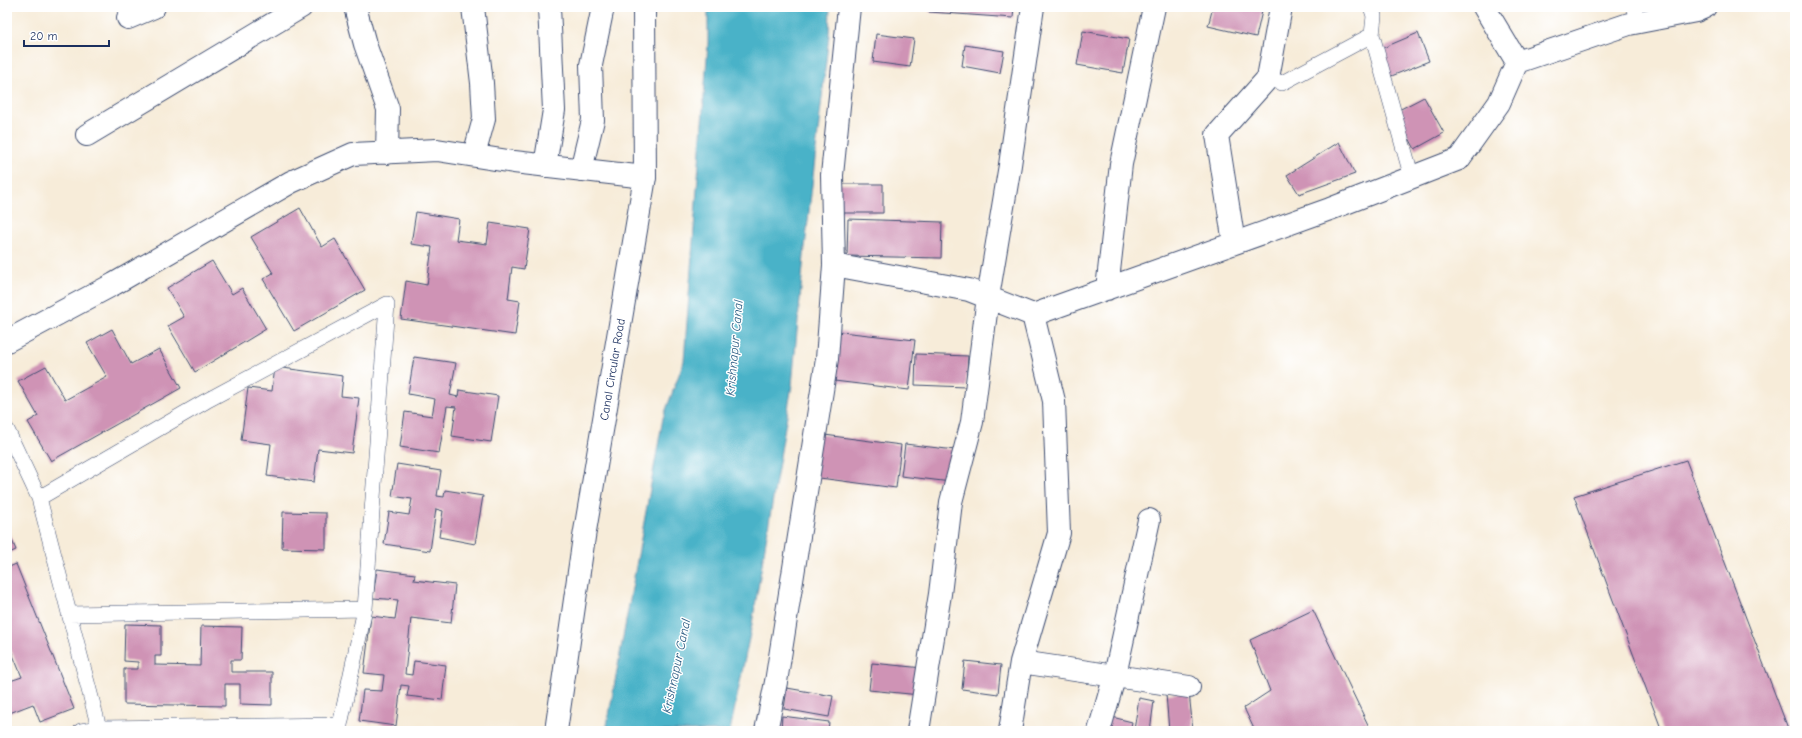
<svg xmlns="http://www.w3.org/2000/svg" width="1802" height="738" viewBox="0 0 1802 738" font-family="'Comic Neue',sans-serif">
<rect width="100%" height="100%" fill="#fff"/>
<filter id="ink" filterUnits="userSpaceOnUse"><feTurbulence type="fractalNoise" baseFrequency=".025" numOctaves="2"/><feDisplacementMap in="SourceGraphic" scale="8" xChannelSelector="R" yChannelSelector="G"/><feConvolveMatrix kernelMatrix="1 2 1 2 8 2 1 2 1" color-interpolation-filters="sRGB"/></filter>
<filter id="wash" filterUnits="userSpaceOnUse"><feTurbulence type="fractalNoise" baseFrequency=".012" numOctaves="4" result="noise"/><feDisplacementMap in="SourceGraphic" scale="16" xChannelSelector="R" yChannelSelector="G"/><feGaussianBlur stdDeviation="0.9" result="paint"/><feColorMatrix in="noise" values="0 0 0 0 0 0 0 0 0 0 0 0 0 0 0 0 0 1.4 0 .05"/><feComposite in="paint" operator="in"/></filter>
<g filter="url(#wash)">
<rect width="100%" height="100%" fill="#f7ecd9"/>
<!-- water -->
<path fill="#49b2c8" stroke="#327093" d="M708,7H830L829,35L804,256L792,385L752,624L730,731H606L663,418L684,361L708,44Z"/>
<g id="blocks">
<!-- building -->
<path fill="#cf93b5" d="M930,7H1014L1013,18L929,12Z
M1213,7H1263L1256,37L1208,26Z
M1083,31L1129,39L1123,73L1077,65Z
M1418,33L1429,61L1389,77L1378,50Z
M876,34L914,39L910,67L873,62Z
M965,45L1004,51L1000,73L962,66Z
M1424,97L1444,133L1415,149L1395,112Z
M1339,142L1355,174L1299,194L1287,175Z
M836,184H883V213H836Z
M300,208L322,247L335,239L365,290L294,331L263,279L273,273L251,237Z
M416,212L459,219L456,240L487,244L490,223L530,229L524,269L512,267L508,299L520,301L515,335L401,319L406,281L427,285L432,247L411,244Z
M848,219L942,222L941,258L847,256Z
M212,261L232,294L242,288L266,329L195,372L168,326L184,317L167,288Z
M112,329L131,364L159,349L181,388L51,461L28,422L38,416L18,381L46,366L65,400L107,377L87,343Z
M832,331L915,340L909,390L826,380Z
M916,354L968,356L966,387L915,385Z
M414,357L456,363L450,395L458,397L459,390L498,396L491,442L452,436L456,407L447,406L439,453L400,447L405,412L432,416L435,399L408,394Z
M275,367L343,376L341,396L359,398L352,453L318,449L314,482L267,476L271,444L241,440L248,388L272,391Z
M817,434L901,445L896,488L812,477Z
M905,444L955,450L951,482L901,476Z
M1686,460L1789,731H1662L1574,496Z
M397,464L441,471L437,496L444,497L445,490L483,496L475,544L439,537L443,511L436,509L430,551L384,544L389,512L409,515L412,499L392,496Z
M283,512L326,513V549L282,548Z
M7,528L16,550L7,554Z
M16,564L74,709L40,722L33,704L7,714V682L22,677L8,643H7V568Z
M377,569L415,574L414,580L455,585L451,623L411,618L405,674L412,675L414,661L446,665L442,700L407,696L409,686L401,685L396,726L359,721L363,690L382,691L384,675L364,673L371,616L395,619L398,600L373,598Z
M1313,610L1371,731H1255L1244,708L1270,691L1250,640Z
M125,624L161,625V656H155V665L200,666L201,626L242,627L241,660H231V672H272V705L240,704V684H225V706L124,704V669H138V662L124,661Z
M965,661L1001,665L998,694L962,689Z
M872,663L923,668L920,695L869,690Z
M787,688L833,696L829,717L784,709Z
M1189,692L1193,731H1169L1166,694Z
M1139,698L1154,701L1150,731L1134,730Z
M1104,715L1132,722L1130,731H1100Z
M782,716L829,722L828,731H781Z"/>
</g>
</g>
<g filter="url(#ink)">
<use href="#blocks" fill-opacity="0" stroke="#3c4b70" stroke-width="1"/>
<g fill="none" stroke-linecap="round" stroke-linejoin="round">
<defs>
<path id="service" d="M1371,7L1374,16L1372,35L1412,178
M1634,7L1636,22
M1268,78L1282,83L1372,35
M7,430L39,498L99,728
M39,498L206,401L387,304L365,609L340,725
M69,614L365,609
M81,731L99,728L340,725V731"/>
<path id="minor" d="M355,7L365,44L388,109L387,153
M473,7L482,83L484,119L474,155
M1484,7L1517,62
M128,18L154,7
M87,135L301,7
M545,166L554,110L549,7
M581,170L593,120L591,65L603,7
M1234,243L1217,135L1268,78L1281,7
M834,265L969,290L1033,315L1330,209L1459,159L1499,103L1517,62L1629,24L1696,11L1705,7
M1107,289L1121,164L1154,7
M7,341L114,284L291,182L353,154L437,150L514,162L645,177
M1021,662L1189,687
M766,731L776,682L827,359L834,265L832,175L849,7
M918,731L940,594L951,502L972,422L988,297L1010,165L1033,7
M1010,731L1021,662L1059,533L1054,401L1033,315
M1099,731L1115,675L1149,520"/>
<g id="secondary">
<path id="s1" d="M556,731L584,537L645,177L644,7"/>
</g>
</defs>
<!-- service casing -->
<use href="#service" stroke="#3c4b70" stroke-width="16"/>
<!-- minor casing -->
<use href="#minor" stroke="#3c4b70" stroke-width="24"/>
<!-- secondary casing -->
<use href="#secondary" stroke="#3c4b70" stroke-width="24"/>
<!-- service -->
<use href="#service" stroke="#fff" stroke-width="15"/>
<!-- minor -->
<use href="#minor" stroke="#fff" stroke-width="22"/>
<!-- secondary -->
<use href="#secondary" stroke="#fff" stroke-width="22"/>
</g>
</g>
<g text-anchor="middle" dominant-baseline="central" stroke-width="3" stroke-linejoin="round" paint-order="stroke">
<!-- street labels -->
<g font-size="12" fill="#1b2f5e" stroke="#fff">
<text stroke="none"><textPath href="#s1" startOffset="366">Canal Circular Road</textPath></text>
</g>
<!-- water labels -->
<g font-size="13" font-style="italic" fill="#2b5d83" stroke="#fff">
<text transform="translate(734 348) rotate(-85)">Krishnapur Canal</text>
<text transform="translate(676 666) rotate(-78)">Krishnapur Canal</text>
</g>
</g>
<!-- margin -->
<rect width="1802" height="738" fill="none" stroke="#fff" stroke-width="24"/>
<!-- scale -->
<path d="M24 40v6h85v-6" fill="none" stroke="#1b2f5e" stroke-width="2"/>
<text x="30" y="40" font-size="12" fill="#1b2f5e" stroke="#ffffff" stroke-width="3" paint-order="stroke">20 m</text>
</svg>
